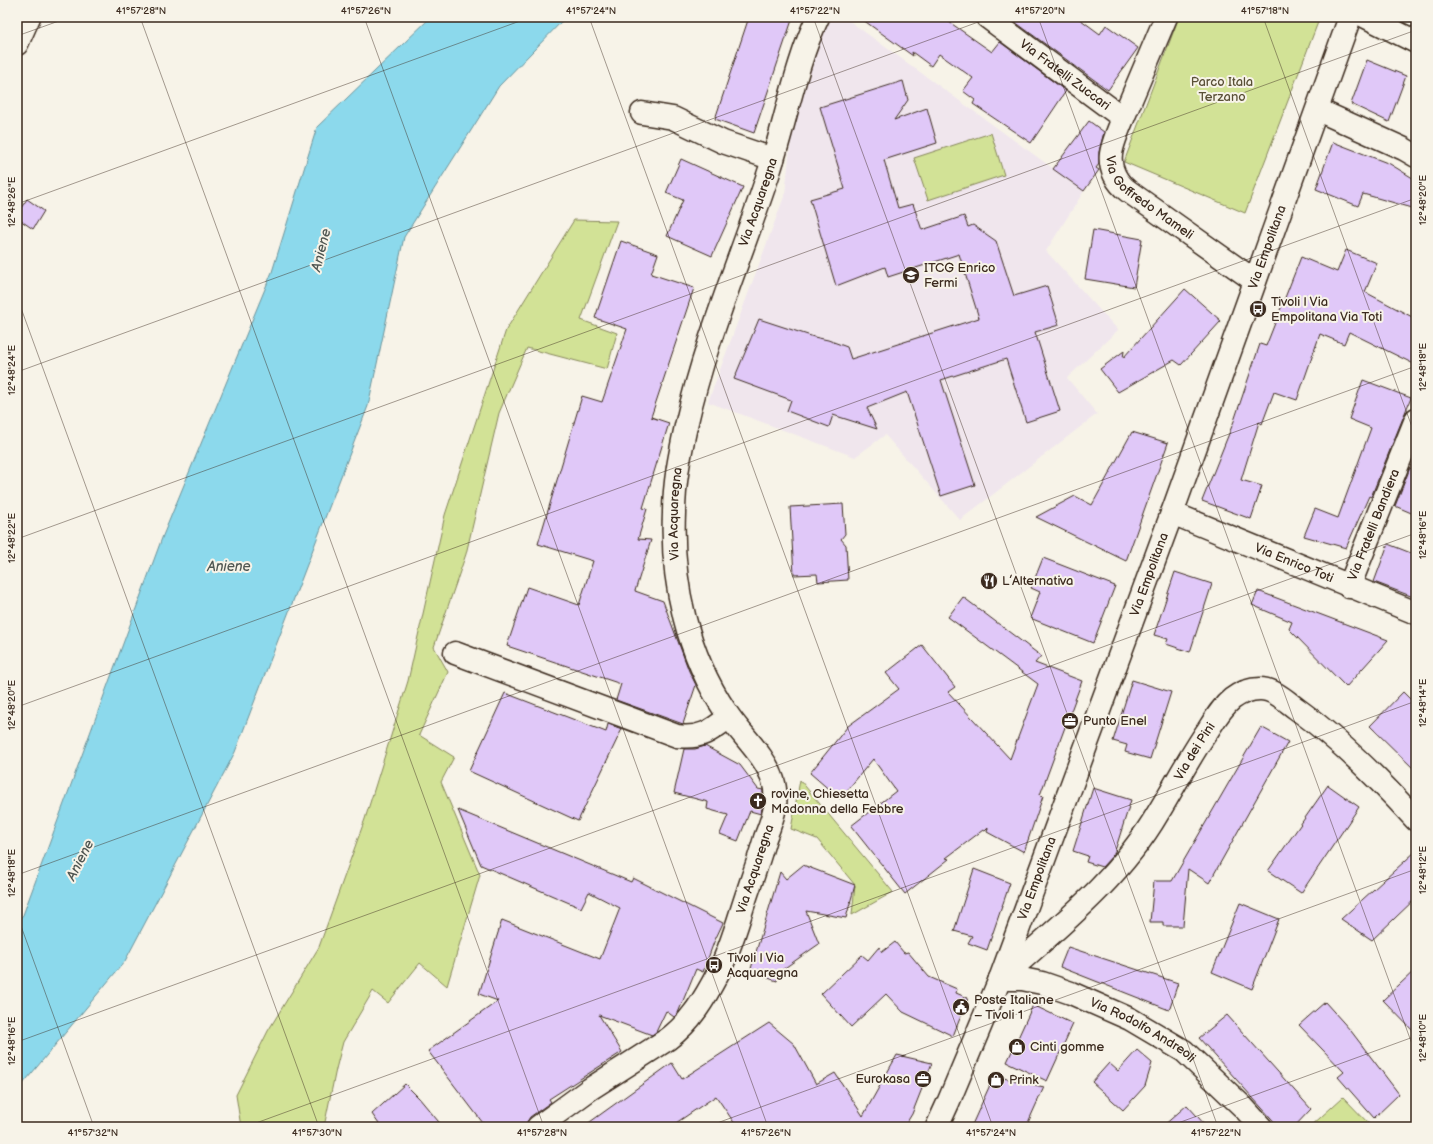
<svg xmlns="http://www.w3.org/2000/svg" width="1433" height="1144" viewBox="0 0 1433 1144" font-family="'Balsamiq Sans',sans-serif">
<rect width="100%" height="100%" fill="#f7f3e8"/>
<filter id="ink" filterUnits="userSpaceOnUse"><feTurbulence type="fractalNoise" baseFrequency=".025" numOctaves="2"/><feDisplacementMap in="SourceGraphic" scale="8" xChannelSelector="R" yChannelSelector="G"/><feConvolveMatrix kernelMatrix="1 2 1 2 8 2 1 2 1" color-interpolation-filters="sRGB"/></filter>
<g filter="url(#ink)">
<!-- built -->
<path fill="#f0e6ed" d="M832,17H844L1084,191L1046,251L1118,330L1067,378L1097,414L960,520L885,435L855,457L708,402L785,194L793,120L812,54Z"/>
<!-- green -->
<path fill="#d2e296" stroke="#86865a" d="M1179,17H1320L1245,213L1124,162Z
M991,133L1004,175L928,200L914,158Z
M574,220L617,221L581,320L617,333L607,369L527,348L499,413L466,554L434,647L448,672L419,735L454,757L441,782L480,875L447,986L420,963L388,1003L373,991L343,1042L336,1069L324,1127H241L236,1095L268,1031L319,947L365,819L408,681L445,515L506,330Z
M800,780L893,892L852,915L855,885L817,839L791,829Z
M1343,1097L1372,1127H1310Z"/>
<!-- water -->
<path fill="#8cd9ec" stroke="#6c939a" d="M431,17H566L499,86L404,237L368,406L235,752L125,961L17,1091V922L23,915L162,538L272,272L317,127Z"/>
<!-- building -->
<path fill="#e0c8f8" stroke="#3b2a1e" d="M749,17H793L754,133L715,119Z
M859,17H942L992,52L1000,42L1066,91L1031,143L973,104L975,100L963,91L973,78L939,54L931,66L912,52L913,56Z
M1018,17H1077L1100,34L1106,25L1138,48L1108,90L1015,22Z
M1367,60L1406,76L1389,122L1351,104Z
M903,81L908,100L894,120L927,108L937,143L884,160L898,208L913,204L922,230L964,216L968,227L973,225L996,241L1014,296L1047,286L1059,325L1035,332L1060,411L1026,422L1006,359L941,380L975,485L941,496L907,392L867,408L877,429L833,415L829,427L787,411L791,400L734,379L759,319L814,337L828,340L847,347L851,359L979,318L959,254L888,277L885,267L836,286L810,199L845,189L820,107Z
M1089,121L1104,132L1099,152V164L1096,168L1099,170L1084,191L1053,169Z
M1333,142L1390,164L1416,180V209L1363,194L1358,206L1316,189Z
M681,159L743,187L712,256L667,236L683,200L666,193Z
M27,199L44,211L33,229L17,218V214Z
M1093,230L1142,239L1134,287L1085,279Z
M621,241L658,254L651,274L694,288L651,417L669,423L643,508L647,509L638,539L651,540L635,591L663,601L689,671L696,685L683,724L616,700L621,684L507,646L527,587L579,605L593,561L538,544L582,396L602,402L627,329L595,318Z
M1346,250L1377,263L1365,292L1416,319V365L1349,332L1344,344L1320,334L1297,400L1274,392L1262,424L1259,422L1241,480L1262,486L1251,519L1202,501L1234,421L1260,344L1266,346L1301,257L1337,272Z
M1185,289L1221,321L1181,365L1174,360L1118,392L1100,369L1124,351L1123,358Z
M1363,380L1411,398L1371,497L1369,496L1346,548L1304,536L1315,509L1338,518L1371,428L1349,419Z
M1132,432L1168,443L1126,561L1036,517L1075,496L1092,505Z
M1410,468L1416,471V515L1395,506Z
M843,504L845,534L841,539L846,545L848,580L818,582L817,574L794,575L790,507Z
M1388,544L1416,555V598L1374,582Z
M1043,558L1115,586L1093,643L1030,618L1040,592L1031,588Z
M1175,572L1212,584L1190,652L1166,644L1168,639L1154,635Z
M1258,591L1388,640L1346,687L1289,629L1292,622L1252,605Z
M963,597L1041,656L1035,663L1082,681L1040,795L1043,796L1024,852L987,832L988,828L985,831L983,830L946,858L949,859L905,894L851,826L896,791L873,759L840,799L810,773L848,726L899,689L886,673L922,645L955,687L948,692L1010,759L1038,684L948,617Z
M1132,680L1171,692L1150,759L1125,752L1127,745L1113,741Z
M1403,692L1416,705V771L1370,726Z
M505,693L606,732L608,724L622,729L578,821L469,771Z
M1261,727L1288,742L1209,883L1188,869L1183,926H1163V922H1150L1154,881H1172Z
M705,746L740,765L758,789L763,790V802L761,814L750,811L738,841L720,834L728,815L707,809L708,802L674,793L684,749H695Z
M1328,785L1359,807L1301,893L1268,871Z
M1093,788L1131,800L1114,854L1102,867L1086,862L1088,856L1073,851Z
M458,810L631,882L633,878L723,923L714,942L703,972L696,969L678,1013L674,1017L666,1011L656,1032L652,1035L599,1015L622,1052L549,1099L551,1102L530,1117L527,1122L526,1127H486L428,1051L498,1001L479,994L502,920L600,959L620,908L589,892L581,908L481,865Z
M1416,851V898L1372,940L1341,919Z
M803,865L855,885L846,918L806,911L819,944L779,972L777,981L750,972L780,872L786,879Z
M974,869L1010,883L987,950L968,943L972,936L954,931Z
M1240,903L1279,919L1252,989L1212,972Z
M895,942L904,953L908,952L929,977L957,989L956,993L968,998L953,1036L903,1012L886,994L851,1027L821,994L862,955L868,960L879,947L882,952Z
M1068,947L1178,983L1169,1010L1060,967Z
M1416,969V1034L1383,1000Z
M1325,1002L1351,1031L1399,1094L1374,1118L1338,1077L1344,1072L1299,1025Z
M1033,1005L1073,1024L1047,1081L1007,1062Z
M1227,1015L1311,1109L1294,1127H1279L1199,1038Z
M769,1023L794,1044L816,1084L835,1073L863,1116L897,1055L932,1063L912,1114L904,1127H737L716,1096L670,1127H583L672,1063L682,1079Z
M1137,1050L1152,1063L1145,1086L1123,1110L1092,1082L1109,1063L1118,1071Z
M994,1076L1044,1087L1026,1127H971Z
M405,1084L419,1098L443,1127H381L372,1114Z
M1187,1105L1207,1127H1162Z"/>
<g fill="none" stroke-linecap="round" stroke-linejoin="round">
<defs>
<g id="minor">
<path id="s1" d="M987,17L1123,118"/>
<path id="s2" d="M1166,17C1154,45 1142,74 1130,102C1124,117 1113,139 1111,154C1109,169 1117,183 1128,191L1255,281"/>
<path d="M1366,17L1416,42"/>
<path d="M17,44L29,17"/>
<path d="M1318,110L1404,149L1416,156"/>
<path d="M642,113L673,118L723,142L773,159"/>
<path id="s3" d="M1172,513L1416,613"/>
<path id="s4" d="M1349,587L1416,419"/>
<path d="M455,653L677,736C701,739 711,731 729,717"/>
<path id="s5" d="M1000,979C1057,928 1119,880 1158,813C1175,785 1190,756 1208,730C1215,719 1222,707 1232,699C1240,693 1250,689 1260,689C1274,689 1286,701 1297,709C1341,741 1379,779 1416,820"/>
<path id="s6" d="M1000,979H1022L1042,983L1071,993L1130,1019L1184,1051L1243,1107L1261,1127"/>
</g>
<g id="major">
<path id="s7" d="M538,1127L590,1089L668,1039C691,1022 705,998 718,973C731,949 739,917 748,891C754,873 760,856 765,838C769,828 773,818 775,807C776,797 776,789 773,780C765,755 740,734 726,712C687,654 671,582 674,513C674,483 680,454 686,426C706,337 742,255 770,169C786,120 796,63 818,17"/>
<path id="s8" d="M937,1127L948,1103L1000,979L1172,513L1350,17"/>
</g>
</defs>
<!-- minor casing -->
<use href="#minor" stroke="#3b2a1e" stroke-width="25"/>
<!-- major casing -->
<use href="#major" stroke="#3b2a1e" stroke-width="25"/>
<!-- minor -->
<use href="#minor" stroke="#f7f3e8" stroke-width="22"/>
<!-- major -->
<use href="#major" stroke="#f7f3e8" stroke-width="22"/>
</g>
</g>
<!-- ticks -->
<path fill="none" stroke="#3b2a1e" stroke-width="1" stroke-opacity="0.45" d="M140,17L544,1127M364,17L768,1127M589,17L993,1127M813,17L1218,1127M1038,17L1416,1055M1263,17L1416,438M17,36L70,17M17,204L531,17M17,297L319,1127M17,372L992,17M17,539L1416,30M17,707L1416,198M17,875L1416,366M17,915L94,1127M17,1042L1416,533M245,1127L1416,701M706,1127L1416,869M1167,1127L1416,1036"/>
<!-- icons -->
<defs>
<symbol id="school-disc" viewBox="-11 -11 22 22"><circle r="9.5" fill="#3b2a1e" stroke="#f7f3e8"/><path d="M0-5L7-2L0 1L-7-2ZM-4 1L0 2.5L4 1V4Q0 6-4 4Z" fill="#fff"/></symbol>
<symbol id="bus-disc" viewBox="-11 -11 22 22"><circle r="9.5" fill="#3b2a1e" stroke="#f7f3e8"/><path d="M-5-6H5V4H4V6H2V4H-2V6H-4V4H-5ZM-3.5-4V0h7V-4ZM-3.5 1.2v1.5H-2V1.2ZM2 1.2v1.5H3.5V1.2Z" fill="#fff"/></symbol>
<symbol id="restaurant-disc" viewBox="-11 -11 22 22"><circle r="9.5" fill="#3b2a1e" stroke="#f7f3e8"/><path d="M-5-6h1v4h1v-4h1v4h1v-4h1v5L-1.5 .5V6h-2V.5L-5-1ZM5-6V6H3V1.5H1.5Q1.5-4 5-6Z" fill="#fff"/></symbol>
<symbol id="office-disc" viewBox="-11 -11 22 22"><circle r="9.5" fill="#3b2a1e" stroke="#f7f3e8"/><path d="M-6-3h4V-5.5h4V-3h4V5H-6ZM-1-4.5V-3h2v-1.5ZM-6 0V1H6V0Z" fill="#fff"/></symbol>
<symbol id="church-disc" viewBox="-11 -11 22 22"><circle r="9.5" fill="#3b2a1e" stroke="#f7f3e8"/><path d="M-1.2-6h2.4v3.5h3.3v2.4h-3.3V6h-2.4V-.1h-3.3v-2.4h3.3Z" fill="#fff"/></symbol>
<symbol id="civic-disc" viewBox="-11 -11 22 22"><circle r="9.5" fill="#3b2a1e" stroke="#f7f3e8"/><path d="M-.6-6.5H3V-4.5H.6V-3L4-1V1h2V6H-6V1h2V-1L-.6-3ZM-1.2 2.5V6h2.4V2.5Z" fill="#fff"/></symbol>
<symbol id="shop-disc" viewBox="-11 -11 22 22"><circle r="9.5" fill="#3b2a1e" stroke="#f7f3e8"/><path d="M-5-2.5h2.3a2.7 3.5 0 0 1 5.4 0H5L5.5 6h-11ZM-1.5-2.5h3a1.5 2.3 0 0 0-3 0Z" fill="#fff"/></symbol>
</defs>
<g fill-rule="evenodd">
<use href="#school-disc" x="901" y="265" width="20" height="20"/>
<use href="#bus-disc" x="1248" y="299" width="20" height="20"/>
<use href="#restaurant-disc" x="979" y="571" width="20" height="20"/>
<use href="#office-disc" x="1060" y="711" width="20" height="20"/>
<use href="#church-disc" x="748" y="791" width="20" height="20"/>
<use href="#bus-disc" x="704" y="955" width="20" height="20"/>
<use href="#civic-disc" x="951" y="997" width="20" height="20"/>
<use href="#shop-disc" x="1007" y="1037" width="20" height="20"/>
<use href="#office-disc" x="913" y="1069" width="20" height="20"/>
<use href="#shop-disc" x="986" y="1070" width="20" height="20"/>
</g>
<g text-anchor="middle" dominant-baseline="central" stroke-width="4" stroke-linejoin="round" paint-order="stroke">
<!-- street labels -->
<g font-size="13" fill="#3b2a1e" stroke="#f7f3e8">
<text stroke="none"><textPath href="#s1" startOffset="97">Via Fratelli Zuccari</textPath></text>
<text stroke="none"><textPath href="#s2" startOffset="209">Via Goffredo Mameli</textPath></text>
<text stroke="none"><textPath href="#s7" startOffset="1059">Via Acquaregna</textPath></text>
<text stroke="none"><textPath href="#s8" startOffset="940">Via Empolitana</textPath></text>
<text stroke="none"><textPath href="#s7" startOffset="735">Via Acquaregna</textPath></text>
<text stroke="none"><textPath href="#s4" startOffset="67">Via Fratelli Bandiera</textPath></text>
<text stroke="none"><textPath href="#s3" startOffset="132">Via Enrico Toti</textPath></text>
<text stroke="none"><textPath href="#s8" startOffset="592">Via Empolitana</textPath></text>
<text stroke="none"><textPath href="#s5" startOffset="302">Via dei Pini</textPath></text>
<text stroke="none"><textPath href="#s7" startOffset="351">Via Acquaregna</textPath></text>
<text stroke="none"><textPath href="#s8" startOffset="268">Via Empolitana</textPath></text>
<text stroke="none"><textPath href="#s6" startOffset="154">Via Rodolfo Andreoli</textPath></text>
</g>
<!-- park labels -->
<g font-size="13" fill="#594f36" stroke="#f7f3e8">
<text x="1222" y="82">Parco Itala<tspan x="1222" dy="15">Terzano</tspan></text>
</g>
<!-- poi labels -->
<g font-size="13" fill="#3b2a1e" stroke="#f7f3e8" text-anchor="start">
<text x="924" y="268">ITCG Enrico<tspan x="924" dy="15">Fermi</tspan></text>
<text x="1271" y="302">Tivoli | Via<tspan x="1271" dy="15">Empolitana Via Toti</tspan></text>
<text x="1002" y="581">L’Alternativa</text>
<text x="1083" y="721">Punto Enel</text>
<text x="771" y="794">rovine, Chiesetta<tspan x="771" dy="15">Madonna della Febbre</tspan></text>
<text x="727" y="958">Tivoli | Via<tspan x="727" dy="15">Acquaregna</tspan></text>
<text x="974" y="1000">Poste Italiane<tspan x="974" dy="15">– Tivoli 1</tspan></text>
<text x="1030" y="1047">Cinti gomme</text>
<text x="910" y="1079" text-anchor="end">Eurokasa</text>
<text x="1009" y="1080">Prink</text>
</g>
<!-- water labels -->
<g font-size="14" font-style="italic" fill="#4f5652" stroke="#f7f3e8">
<text transform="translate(321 250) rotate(-76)">Aniene</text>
<text x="229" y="566">Aniene</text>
<text transform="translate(80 860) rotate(-63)">Aniene</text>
</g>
</g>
<!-- margin -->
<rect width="1433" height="1144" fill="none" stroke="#f7f3e8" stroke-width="44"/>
<rect x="22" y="22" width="1389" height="1100" fill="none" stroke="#3b2a1e" stroke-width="1.5"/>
<g font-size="10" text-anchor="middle" fill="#3b2a1e">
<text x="141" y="14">41°57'28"N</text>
<text x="366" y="14">41°57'26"N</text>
<text x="591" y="14">41°57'24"N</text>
<text x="815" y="14">41°57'22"N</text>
<text x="1040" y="14">41°57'20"N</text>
<text x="1265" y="14">41°57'18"N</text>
<text transform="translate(1422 200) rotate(-90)" y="4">12°48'20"E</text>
<text transform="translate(11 202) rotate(-90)" y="4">12°48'26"E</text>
<text transform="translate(1422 367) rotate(-90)" y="4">12°48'18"E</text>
<text transform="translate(11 370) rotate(-90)" y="4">12°48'24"E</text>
<text transform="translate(1422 535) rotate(-90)" y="4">12°48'16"E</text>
<text transform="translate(11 538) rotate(-90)" y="4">12°48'22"E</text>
<text transform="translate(1422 703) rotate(-90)" y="4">12°48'14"E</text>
<text transform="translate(11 705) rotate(-90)" y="4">12°48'20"E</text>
<text transform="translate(1422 870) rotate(-90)" y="4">12°48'12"E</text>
<text transform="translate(11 873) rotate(-90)" y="4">12°48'18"E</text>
<text transform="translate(1422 1038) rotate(-90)" y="4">12°48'10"E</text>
<text transform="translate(11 1041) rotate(-90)" y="4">12°48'16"E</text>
<text x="93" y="1136">41°57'32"N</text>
<text x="317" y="1136">41°57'30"N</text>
<text x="542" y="1136">41°57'28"N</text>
<text x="766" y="1136">41°57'26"N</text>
<text x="991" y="1136">41°57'24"N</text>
<text x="1216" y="1136">41°57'22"N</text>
</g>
</svg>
